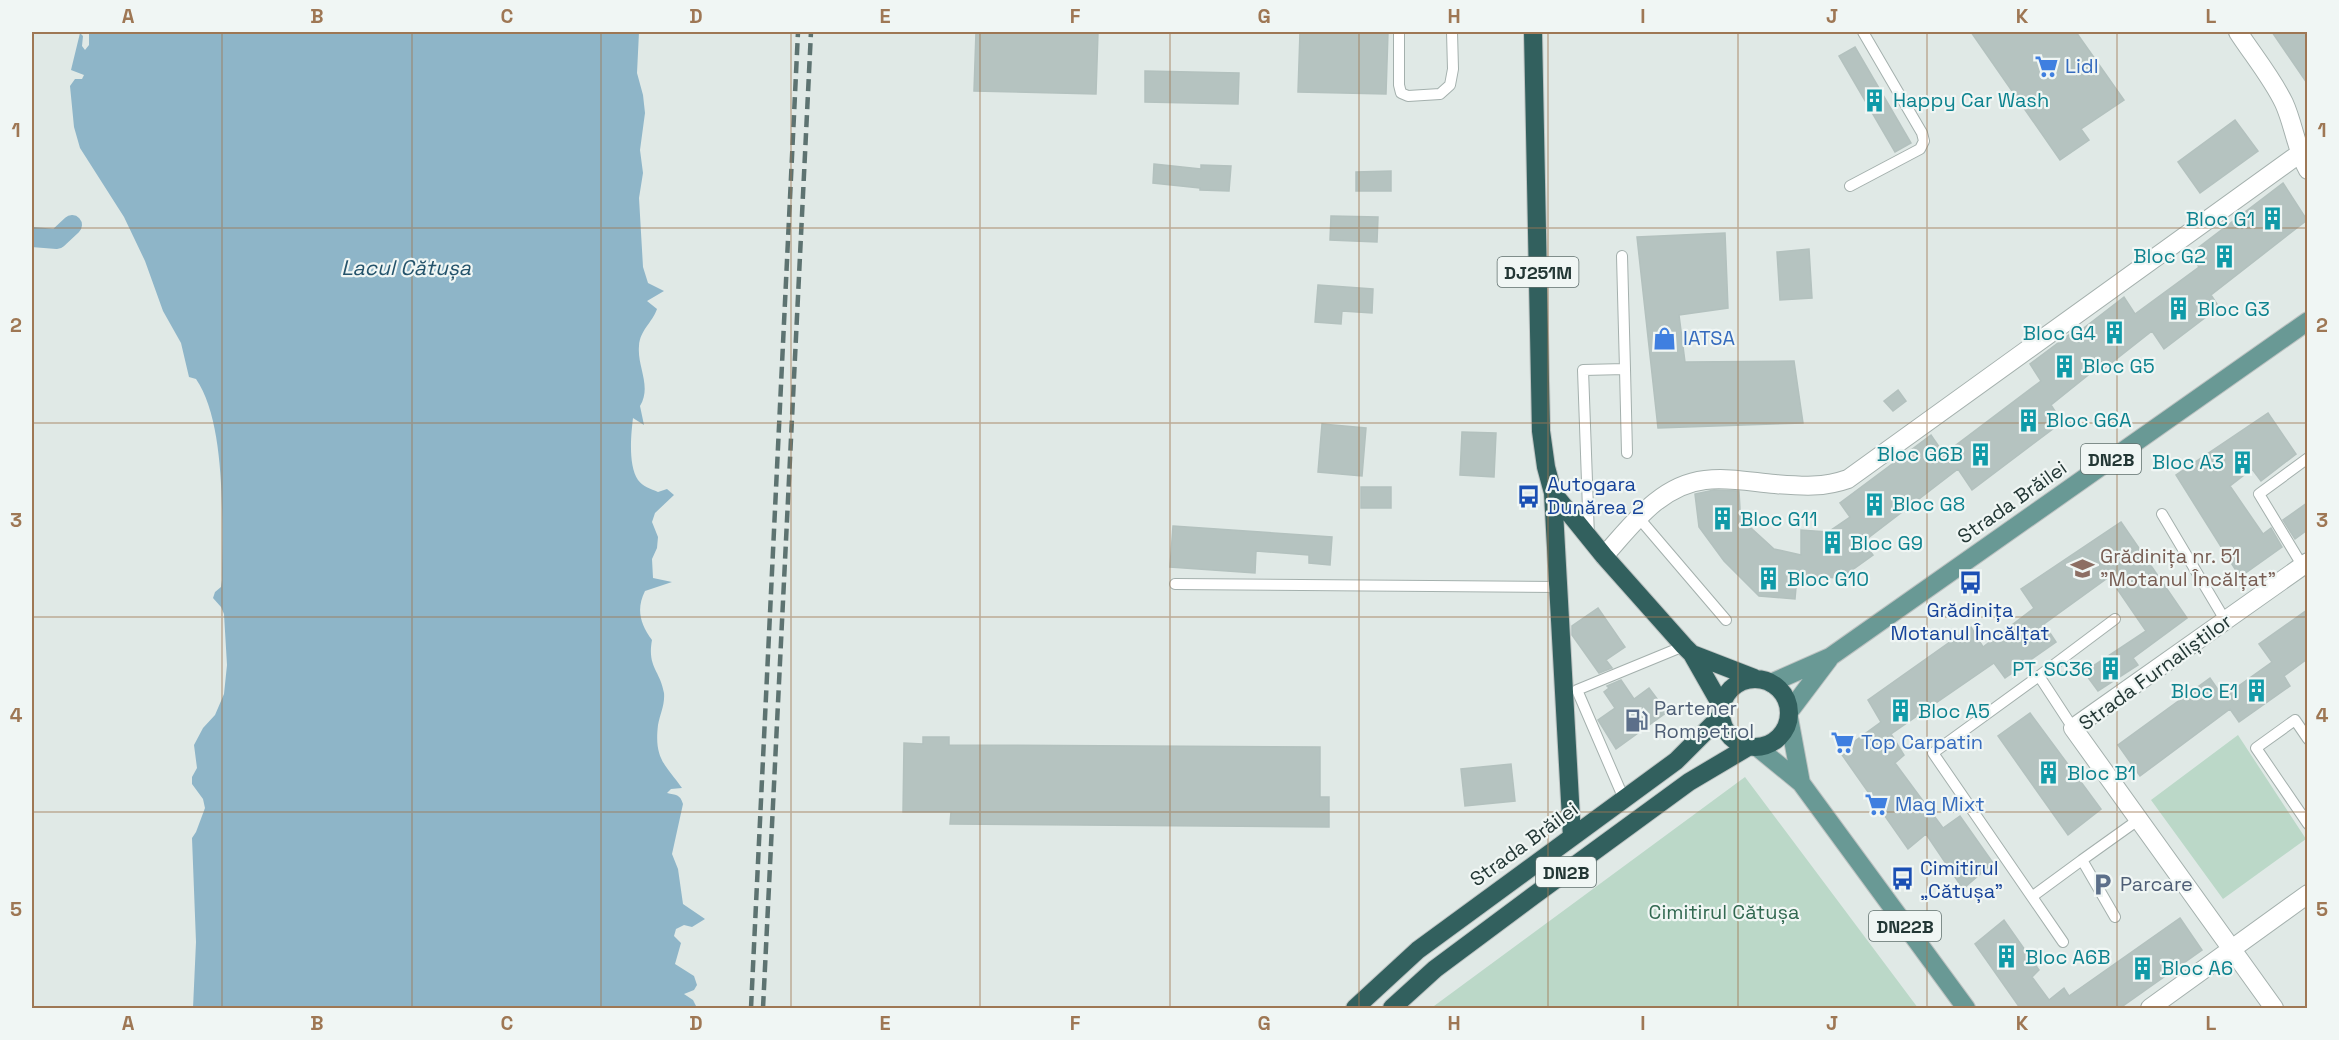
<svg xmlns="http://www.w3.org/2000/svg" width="2339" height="1040" viewBox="0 0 2339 1040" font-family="'Space Grotesk',sans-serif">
<rect width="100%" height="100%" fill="#e0e9e6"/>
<!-- green -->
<path fill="#bbd8c8" d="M2238,735L2306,839L2223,899L2151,800Z
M1745,777L1918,1008H1431L1434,1006Z"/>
<!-- water -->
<path fill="#8eb5c8" d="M89,32H639L637,73L643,95L645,113L640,150L643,173L639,198L643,267L648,283L664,291L647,301L657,309C652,323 640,330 639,346C637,367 652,386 640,406L644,425L633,418C631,435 628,465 638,480C642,486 651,489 658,492L667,489L674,495L655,513L652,522L658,537L657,548L652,559L653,578L672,582L645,591C636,609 640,624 652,640C647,667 660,670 664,693C665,705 660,714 658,725C654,759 665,764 682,788L671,789L667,793C676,795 680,794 683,804L672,854L678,869L683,904L705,919L692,927L684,925L676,929L674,936L681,943L675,964L694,976L697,985L694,990L684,994L693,1000L697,1008H193L196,942L192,838L196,832L205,808L203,799L192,784V777L197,768L194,745L203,728L215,715L224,694L227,665L224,614L221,607L213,598L215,592L221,587L222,580C222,526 227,424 196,379L189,377L181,343L163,311L145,261L124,217L80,148L74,127L70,86L75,79H82L84,75L71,70L80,33L83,36L82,46L85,50L89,45Z"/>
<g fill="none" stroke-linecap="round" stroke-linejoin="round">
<!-- canal -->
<path stroke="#8eb5c8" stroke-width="20" d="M32,237L57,239L72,225"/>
</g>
<!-- building -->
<path fill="#b5c3c0" stroke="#b3c1be" stroke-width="1.5" d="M976,32H1098L1096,94L974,91Z
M1300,32H1388L1386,94L1298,92Z
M1971,32H2076L2124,100L2081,129L2089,140L2060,160Z
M2272,32H2307V83Z
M1855,47L1911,143L1895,152L1839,56Z
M1145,71L1239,73L1238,104L1145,102Z
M2235,120L2258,151L2200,193L2178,162Z
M1154,164L1201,169V165L1231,166L1229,191L1200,190V188L1153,183Z
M1391,171V191H1356V172Z
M2283,183L2307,220L2211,295L2219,307L2164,349L2152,331L2105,368L2102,364L2051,405L2062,422L1972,490L1958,469L1863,542L1873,555L1841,578L1797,576L1795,599L1759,596L1724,561L1699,527L1695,494L1714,490L1739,491L1740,510L1751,528L1774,549L1801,555V530L1828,532L1850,517L1840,503L1931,435L1944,454L2041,381L2030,364L2074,331L2076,334L2124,297L2135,314L2199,267L2190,254Z
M1331,216L1378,217L1377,242L1330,240Z
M1725,233L1728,308L1679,315L1685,362L1794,361L1803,423L1658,428L1637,237Z
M1809,249L1812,298L1780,300L1777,252Z
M1318,285L1373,289L1372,313L1342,311L1341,324L1315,322Z
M1898,390L1906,401L1893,411L1884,401Z
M2268,413L2296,454L2261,481L2252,469L2230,486L2263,534L2271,528L2282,547L2240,577L2176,475Z
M1322,424L1366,428L1362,476L1318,472Z
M1462,432L1496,433L1494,477L1460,475Z
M1361,487H1391V508H1361Z
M2307,503V530L2295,539L2283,520Z
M2121,522L2187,618L2133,658L2138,665L2098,691L2084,672L2146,631L2109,577L2044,624L2056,642L2005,678L1994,663L1891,734L1904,755L1895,763L1943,828L1960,816L1993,863L1963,889L1926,834L1908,849L1840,752L1881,722L1868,700L1971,627L1983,647L2034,608L2021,589Z
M1173,526L1332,537L1330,565L1309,563V555L1256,551L1255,573L1170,567Z
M1598,608L1625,647L1606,660L1612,668L1599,673L1572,635V626Z
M2307,610V659L2284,676L2290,686L2239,722L2230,709L2140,776L2118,745L2210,678L2223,697L2272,662L2259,644Z
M1621,680L1634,699L1649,688L1667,712L1616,749L1598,720L1615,708L1604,692L1609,688L1607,686Z
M2030,713L2101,809L2068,835L1998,736Z
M923,737H949V745L1320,747V797H1329V827L950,824L951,812H903L904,743L923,744Z
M1511,764L1515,801L1465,806L1461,769Z
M2180,918L2202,950L2120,1008H2020L1975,944L2004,920L2039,970L2032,977L2049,1000L2064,988L2069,996Z"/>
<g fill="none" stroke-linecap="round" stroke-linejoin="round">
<defs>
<path id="lane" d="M1399,32V85L1401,93L1408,96L1440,94L1450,85L1453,69L1452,32
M1850,186L1920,149L1924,141L1922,133L1863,32
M1622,256L1625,369
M2162,514L2225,620
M1638,517L1726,620
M1589,537L1583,370L1625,369L1627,453
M2302,565L2259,494L2308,458
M1175,584L1558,587
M2039,676L1933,753L2063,942
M2073,728L2039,676L2115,619
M2308,739L2295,720L2256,748L2308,824
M1624,799L1577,690L1684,646
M2082,860L2138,820
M2033,896L2082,860L2115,917"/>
<path id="street" d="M2238,32C2253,55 2272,78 2284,103C2294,125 2296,149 2308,170
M1604,556C1632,525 1660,485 1705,480C1728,477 1752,482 1775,484C1801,486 1823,488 1848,479L2299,154
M2150,1008L2308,894
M2274,1008L2073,728L2308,562"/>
<path id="primary" d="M1771,683L1830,657L2308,321
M1789,712L1829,659
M1789,718L1801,783
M1757,747L1801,783L1966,1008"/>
<path id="highway" d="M1533,32L1541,431L1546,467L1553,493L1604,556L1684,646L1692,654L1754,678
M1553,493L1572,837
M1692,654L1721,705
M1721 713a34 34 0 1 1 68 0a34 34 0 1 1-68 0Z
M1355,1008L1418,950L1676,761L1720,717
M1392,1008L1435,969L1533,896L1689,782L1748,747"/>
</defs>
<!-- lane casing -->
<use href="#lane" stroke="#a4b0ad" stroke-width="12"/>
<!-- street casing -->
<use href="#street" stroke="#a4b0ad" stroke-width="20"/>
<!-- primary casing -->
<use href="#primary" stroke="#bdc3c2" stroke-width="20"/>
<!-- highway casing -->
<use href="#highway" stroke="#bdc3c2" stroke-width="20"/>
<!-- lane -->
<use href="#lane" stroke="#fff" stroke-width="10"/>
<!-- street -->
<use href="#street" stroke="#fff" stroke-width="18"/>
<!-- primary -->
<use href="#primary" stroke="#699995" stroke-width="18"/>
<!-- highway -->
<use href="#highway" stroke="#32605e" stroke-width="18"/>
<!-- rail -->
<path stroke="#5d7371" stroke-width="4.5" stroke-dasharray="12 6" stroke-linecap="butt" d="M751,1008L798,32
M763,1008L811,32"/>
</g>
<!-- grid -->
<path fill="none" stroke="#9e7754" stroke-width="1.5" stroke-opacity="0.55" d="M222,32V1008M412,32V1008M601,32V1008M791,32V1008M980,32V1008M1170,32V1008M1359,32V1008M1548,32V1008M1738,32V1008M1927,32V1008M2117,32V1008M32,228H2308M32,423H2308M32,617H2308M32,812H2308"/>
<!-- icons -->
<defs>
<symbol id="supermarket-bare" viewBox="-9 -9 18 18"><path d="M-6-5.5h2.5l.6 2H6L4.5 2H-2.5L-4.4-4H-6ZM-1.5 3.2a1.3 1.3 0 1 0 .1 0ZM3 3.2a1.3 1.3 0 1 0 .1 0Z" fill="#3f7fe0" stroke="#f0f6f4" stroke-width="2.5" paint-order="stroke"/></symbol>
<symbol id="building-bare" viewBox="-9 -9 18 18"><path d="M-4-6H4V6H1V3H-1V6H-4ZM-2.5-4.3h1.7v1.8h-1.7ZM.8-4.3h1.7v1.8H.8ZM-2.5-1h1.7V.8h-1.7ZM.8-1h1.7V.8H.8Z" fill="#0f9aa8" stroke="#f0f6f4" stroke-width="2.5" paint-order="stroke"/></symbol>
<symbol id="shop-bare" viewBox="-9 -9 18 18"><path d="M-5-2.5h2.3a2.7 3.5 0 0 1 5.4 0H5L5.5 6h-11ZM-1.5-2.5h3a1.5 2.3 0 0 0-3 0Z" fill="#3f7fe0" stroke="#f0f6f4" stroke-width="2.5" paint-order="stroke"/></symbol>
<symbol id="bus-bare" viewBox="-9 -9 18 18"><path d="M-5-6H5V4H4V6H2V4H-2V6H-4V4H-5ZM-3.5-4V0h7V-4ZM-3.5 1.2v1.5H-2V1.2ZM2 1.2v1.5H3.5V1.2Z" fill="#1a4fb4" stroke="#f0f6f4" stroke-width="2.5" paint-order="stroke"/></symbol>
<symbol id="school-bare" viewBox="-9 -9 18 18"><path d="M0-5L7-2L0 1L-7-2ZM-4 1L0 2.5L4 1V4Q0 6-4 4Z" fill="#8d6e63" stroke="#f0f6f4" stroke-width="2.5" paint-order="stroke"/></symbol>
<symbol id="fuel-bare" viewBox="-9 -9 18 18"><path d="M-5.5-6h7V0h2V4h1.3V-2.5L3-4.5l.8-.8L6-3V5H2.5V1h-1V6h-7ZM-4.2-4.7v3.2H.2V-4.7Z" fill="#5c6f8a" stroke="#f0f6f4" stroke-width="2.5" paint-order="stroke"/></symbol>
<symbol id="parking-bare" viewBox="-9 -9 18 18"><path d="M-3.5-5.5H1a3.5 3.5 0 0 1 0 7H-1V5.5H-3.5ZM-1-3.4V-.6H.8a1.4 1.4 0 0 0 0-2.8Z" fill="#5c6f8a" stroke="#f0f6f4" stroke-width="2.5" paint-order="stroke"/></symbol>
</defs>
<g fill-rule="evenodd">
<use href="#supermarket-bare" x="2030" y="50" width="33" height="33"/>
<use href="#building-bare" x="1858" y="84" width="33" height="33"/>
<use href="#building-bare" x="2256" y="202" width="33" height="33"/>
<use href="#building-bare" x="2208" y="240" width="33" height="33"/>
<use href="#building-bare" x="2162" y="292" width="33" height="33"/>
<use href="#building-bare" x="2098" y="316" width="33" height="33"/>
<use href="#shop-bare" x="1648" y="322" width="33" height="33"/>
<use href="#building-bare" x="2048" y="350" width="33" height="33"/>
<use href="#building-bare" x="2012" y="404" width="33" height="33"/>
<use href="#building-bare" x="1964" y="438" width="33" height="33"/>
<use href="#building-bare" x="2226" y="446" width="33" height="33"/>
<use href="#bus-bare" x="1512" y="480" width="33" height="33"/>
<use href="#building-bare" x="1858" y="488" width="33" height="33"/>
<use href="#building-bare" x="1706" y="502" width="33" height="33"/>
<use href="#building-bare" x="1816" y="526" width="33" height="33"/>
<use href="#school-bare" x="2066" y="552" width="33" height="33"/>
<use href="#building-bare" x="1752" y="562" width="33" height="33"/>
<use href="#bus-bare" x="1954" y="566" width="33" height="33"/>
<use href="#building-bare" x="2094" y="652" width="33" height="33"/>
<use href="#building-bare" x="2240" y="674" width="33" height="33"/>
<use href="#building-bare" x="1884" y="694" width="33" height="33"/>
<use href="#fuel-bare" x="1620" y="704" width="33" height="33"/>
<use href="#supermarket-bare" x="1826" y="726" width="33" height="33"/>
<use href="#building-bare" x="2032" y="756" width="33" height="33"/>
<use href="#supermarket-bare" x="1860" y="788" width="33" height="33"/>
<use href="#bus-bare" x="1886" y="862" width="33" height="33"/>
<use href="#parking-bare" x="2086" y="868" width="33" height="33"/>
<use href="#building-bare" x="1990" y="940" width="33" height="33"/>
<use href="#building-bare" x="2126" y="952" width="33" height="33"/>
</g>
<g text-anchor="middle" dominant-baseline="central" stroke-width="4.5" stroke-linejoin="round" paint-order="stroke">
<!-- shield labels -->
<g fill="#f0f6f4" stroke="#60706e" stroke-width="1.5">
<rect x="1497.5" y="257" width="81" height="30" rx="4.5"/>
<rect x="2081" y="444" width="60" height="30" rx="4.5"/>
<rect x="1536" y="857" width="60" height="30" rx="4.5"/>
<rect x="1869" y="911" width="72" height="30" rx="4.5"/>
</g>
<g font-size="18" font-weight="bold" fill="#233735">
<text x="1538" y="272">DJ251M</text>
<text x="2111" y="459">DN2B</text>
<text x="1566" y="872">DN2B</text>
<text x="1905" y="926">DN22B</text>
</g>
<!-- shop labels -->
<g font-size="20" fill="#366cbe" stroke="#f0f6f4" text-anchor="start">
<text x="2065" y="66">Lidl</text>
<text x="1683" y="338">IATSA</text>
<text x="1861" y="742">Top Carpatin</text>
<text x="1895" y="804">Mag Mixt</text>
</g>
<!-- culture labels -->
<g font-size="20" fill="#0d838f" stroke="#f0f6f4" text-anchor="start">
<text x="1893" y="100">Happy Car Wash</text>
<text x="2255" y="219" text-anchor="end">Bloc G1</text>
<text x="2206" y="256" text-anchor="end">Bloc G2</text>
<text x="2197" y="309">Bloc G3</text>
<text x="2096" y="333" text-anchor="end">Bloc G4</text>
<text x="2082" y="366">Bloc G5</text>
<text x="2046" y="420">Bloc G6A</text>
<text x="1963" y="454" text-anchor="end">Bloc G6B</text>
<text x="2224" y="462" text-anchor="end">Bloc A3</text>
<text x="1892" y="504">Bloc G8</text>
<text x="1740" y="519">Bloc G11</text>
<text x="1850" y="543">Bloc G9</text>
<text x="1787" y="579">Bloc G10</text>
<text x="2093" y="669" text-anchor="end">PT. SC36</text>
<text x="2238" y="691" text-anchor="end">Bloc E1</text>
<text x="1918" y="711">Bloc A5</text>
<text x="2067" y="773">Bloc B1</text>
<text x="2025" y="957">Bloc A6B</text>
<text x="2161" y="968">Bloc A6</text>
</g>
<!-- transit labels -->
<g font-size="20" fill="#164399" stroke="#f0f6f4" text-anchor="start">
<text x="1547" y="484">Autogara<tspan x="1547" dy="23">Dunărea 2</tspan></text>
<text x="1970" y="610" text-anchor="middle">Grădinița<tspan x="1970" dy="23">Motanul Încălțat</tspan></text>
<text x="1920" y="868">Cimitirul<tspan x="1920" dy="23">„Cătușa”</tspan></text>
</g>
<!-- street labels -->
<g font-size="20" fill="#233735" stroke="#f0f6f4">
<text transform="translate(2012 502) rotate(-35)">Strada Brăilei</text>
<text transform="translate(2155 672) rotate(-36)">Strada Furnaliștilor</text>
<text transform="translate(1524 844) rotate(-36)">Strada Brăilei</text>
</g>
<!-- education labels -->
<g font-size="20" fill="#785e54" stroke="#f0f6f4" text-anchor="start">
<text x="2100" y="556">Grădinița nr. 51<tspan x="2100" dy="23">"Motanul Încălțat"</tspan></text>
</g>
<!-- service labels -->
<g font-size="20" fill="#4e5e75" stroke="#f0f6f4" text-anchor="start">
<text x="1654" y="708">Partener<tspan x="1654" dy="23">Rompetrol</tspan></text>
<text x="2120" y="884">Parcare</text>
</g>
<!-- park labels -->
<g font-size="20" fill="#326951" stroke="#f0f6f4">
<text x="1724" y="912">Cimitirul Cătușa</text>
</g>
<!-- water labels -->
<g font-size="21" font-style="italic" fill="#24536b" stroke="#f0f6f4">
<text x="406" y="267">Lacul Cătușa</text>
</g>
</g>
<!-- border -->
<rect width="2339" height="1040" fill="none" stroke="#f0f6f4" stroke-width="66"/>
<rect x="33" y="33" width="2273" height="974" fill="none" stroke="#9e7754" stroke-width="2"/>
<g font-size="20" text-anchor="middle" font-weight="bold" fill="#9e7754">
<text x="128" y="23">A</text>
<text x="317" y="23">B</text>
<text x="507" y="23">C</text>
<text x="696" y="23">D</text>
<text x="885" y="23">E</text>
<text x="1075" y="23">F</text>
<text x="1264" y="23">G</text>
<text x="1454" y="23">H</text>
<text x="1643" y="23">I</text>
<text x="1832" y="23">J</text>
<text x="2022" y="23">K</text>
<text x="2211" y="23">L</text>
<text x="16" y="137">1</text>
<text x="2322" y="137">1</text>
<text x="16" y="332">2</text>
<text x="2322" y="332">2</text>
<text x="16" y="527">3</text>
<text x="2322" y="527">3</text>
<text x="16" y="722">4</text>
<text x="2322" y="722">4</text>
<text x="16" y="916">5</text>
<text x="2322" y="916">5</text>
<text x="128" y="1030">A</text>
<text x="317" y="1030">B</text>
<text x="507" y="1030">C</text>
<text x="696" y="1030">D</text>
<text x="885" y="1030">E</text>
<text x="1075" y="1030">F</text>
<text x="1264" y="1030">G</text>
<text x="1454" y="1030">H</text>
<text x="1643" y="1030">I</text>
<text x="1832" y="1030">J</text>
<text x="2022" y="1030">K</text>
<text x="2211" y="1030">L</text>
</g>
</svg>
